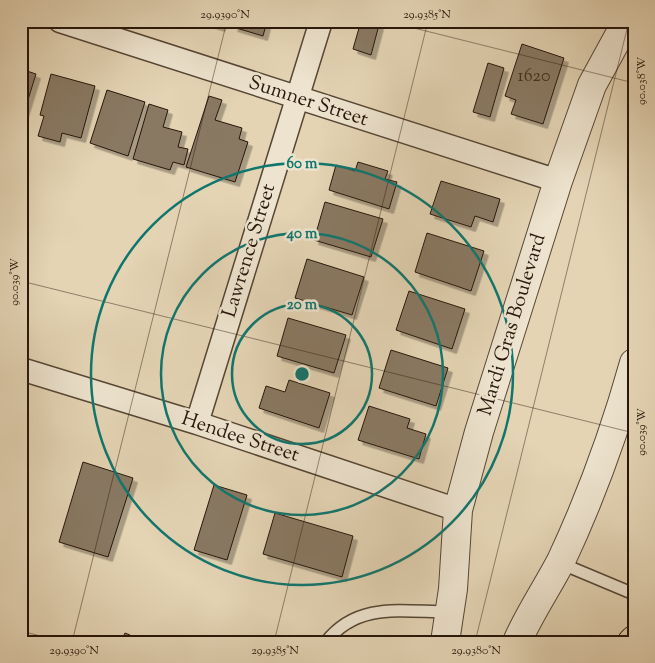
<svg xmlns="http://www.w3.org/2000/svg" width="655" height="663" viewBox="0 0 655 663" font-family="'Sorts Mill Goudy',serif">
<defs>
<filter id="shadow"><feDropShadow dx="4.5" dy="4.5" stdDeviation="0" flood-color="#0004"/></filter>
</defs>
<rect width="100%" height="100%" fill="#e4d4b4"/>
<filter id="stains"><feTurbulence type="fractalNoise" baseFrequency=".004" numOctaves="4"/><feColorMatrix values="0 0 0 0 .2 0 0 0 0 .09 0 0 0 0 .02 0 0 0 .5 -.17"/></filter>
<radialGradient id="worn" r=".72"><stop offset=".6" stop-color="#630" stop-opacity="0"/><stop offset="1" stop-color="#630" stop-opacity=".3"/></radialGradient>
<!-- building -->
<path fill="#897963" stroke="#27160b" filter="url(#shadow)" d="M202,21H232L231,24L223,21L220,27Z
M235,21H267L263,36L233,27Z
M361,21H380L371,55L353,49Z
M522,44L564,58L543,124L511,114L516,100L505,96Z
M488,63L504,68L490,117L473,112Z
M21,69L36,74L21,122Z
M51,74L95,86L81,138L62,133L60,142L38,136L44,116L40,115Z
M107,90L145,102L128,156L90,143Z
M209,96L222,100L215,120L242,128L239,139L248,142L235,182L186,167Z
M149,104L168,110L163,127L182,132L178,147L188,149L184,165L173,162L170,170L133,159Z
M358,162L388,171L385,179L397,182L389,209L329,190L336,165L355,171Z
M441,181L500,199L493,222L475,216L471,227L430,214Z
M325,202L383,219L371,257L314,240Z
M427,233L484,251L471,291L415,272Z
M307,259L364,277L352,315L295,298Z
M409,291L465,309L452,349L396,330Z
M288,318L346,335L334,373L277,356Z
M391,350L448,368L436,406L379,388Z
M289,380L330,393L319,428L259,408L266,386L285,392Z
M369,406L410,419L407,428L426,434L419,459L358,440Z
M83,462L133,478L108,557L59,542Z
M214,485L247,495L227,560L194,550Z
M275,513L353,536L342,577L263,554Z
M125,633L130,635L129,639L137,641L138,637L144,639L143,642H117L119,636L123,637Z"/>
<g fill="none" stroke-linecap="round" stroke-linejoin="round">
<defs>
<path id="service" d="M560,563L634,594
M326,642C358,601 404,612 449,612"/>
<path id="minor" d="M60,21L558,181
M21,369L197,423L458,510
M197,423L321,21"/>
<path id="tertiary" d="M445,642L453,589L458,510L479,432L558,181L592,85L627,21
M517,642C529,614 547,588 561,561C591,497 615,431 634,363"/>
<path id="motorway" d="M632,642L634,640"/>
</defs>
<!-- service casing -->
<use href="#service" stroke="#564635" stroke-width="14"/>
<!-- minor casing -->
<use href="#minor" stroke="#564635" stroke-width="25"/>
<!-- tertiary casing -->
<use href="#tertiary" stroke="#564635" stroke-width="30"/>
<!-- motorway casing -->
<use href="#motorway" stroke="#27160b" stroke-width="30"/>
<!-- service -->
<use href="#service" stroke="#ede3ce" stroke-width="11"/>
<!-- minor -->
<use href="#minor" stroke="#ede3ce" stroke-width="22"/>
<!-- tertiary -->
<use href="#tertiary" stroke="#ede3ce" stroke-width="28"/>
<!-- motorway -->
<use href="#motorway" stroke="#e4d4b4" stroke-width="28"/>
</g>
<!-- ticks -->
<path fill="none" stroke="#27160b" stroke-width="1" stroke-opacity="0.45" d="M386,21L634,83M21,40L26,21M21,281L634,433M21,631L64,642M72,642L227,21M274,642L428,21M475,642L629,21"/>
<!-- distance rings -->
<g fill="none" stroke="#0f766e" stroke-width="2.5">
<circle cx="302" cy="374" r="70"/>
<circle cx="302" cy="374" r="141"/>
<circle cx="302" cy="374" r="211"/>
</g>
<g text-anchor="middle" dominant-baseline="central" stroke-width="5" stroke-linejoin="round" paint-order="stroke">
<!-- number labels -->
<g font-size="18" fill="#402f21">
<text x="534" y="77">1620</text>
</g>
<!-- street labels -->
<g font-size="20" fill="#27160b" stroke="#ede3ce">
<text transform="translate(308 102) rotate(18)">Sumner Street</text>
<text transform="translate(250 251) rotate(-73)">Lawrence Street</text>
<text transform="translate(513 325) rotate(-73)">Mardi Gras Boulevard</text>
<text transform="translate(240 438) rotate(18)">Hendee Street</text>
</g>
</g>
<circle cx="302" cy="374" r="8" fill="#0f766e" stroke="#ede3ce" stroke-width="2.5"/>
<g font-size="15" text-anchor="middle" font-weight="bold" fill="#0f766e" stroke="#ede3ce" stroke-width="5" stroke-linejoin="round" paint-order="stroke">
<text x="302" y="168">60 m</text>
<text x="302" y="238">40 m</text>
<text x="302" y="309">20 m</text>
</g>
<!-- margin -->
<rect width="655" height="663" fill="none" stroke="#e4d4b4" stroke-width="55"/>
<rect x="28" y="28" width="600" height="608" fill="none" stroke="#27160b" stroke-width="2"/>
<g font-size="12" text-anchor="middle" fill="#27160b">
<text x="225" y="18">29.9390°N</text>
<text x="427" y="18">29.9385°N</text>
<text transform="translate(641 81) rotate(-90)" y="4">90.038°W</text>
<text transform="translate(14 282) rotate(-90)" y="4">90.039°W</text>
<text transform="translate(641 432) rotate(-90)" y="4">90.039°W</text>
<text x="74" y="654">29.9390°N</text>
<text x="275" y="654">29.9385°N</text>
<text x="476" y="654">29.9380°N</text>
</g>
<rect width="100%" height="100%" filter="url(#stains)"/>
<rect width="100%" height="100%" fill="url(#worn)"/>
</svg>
